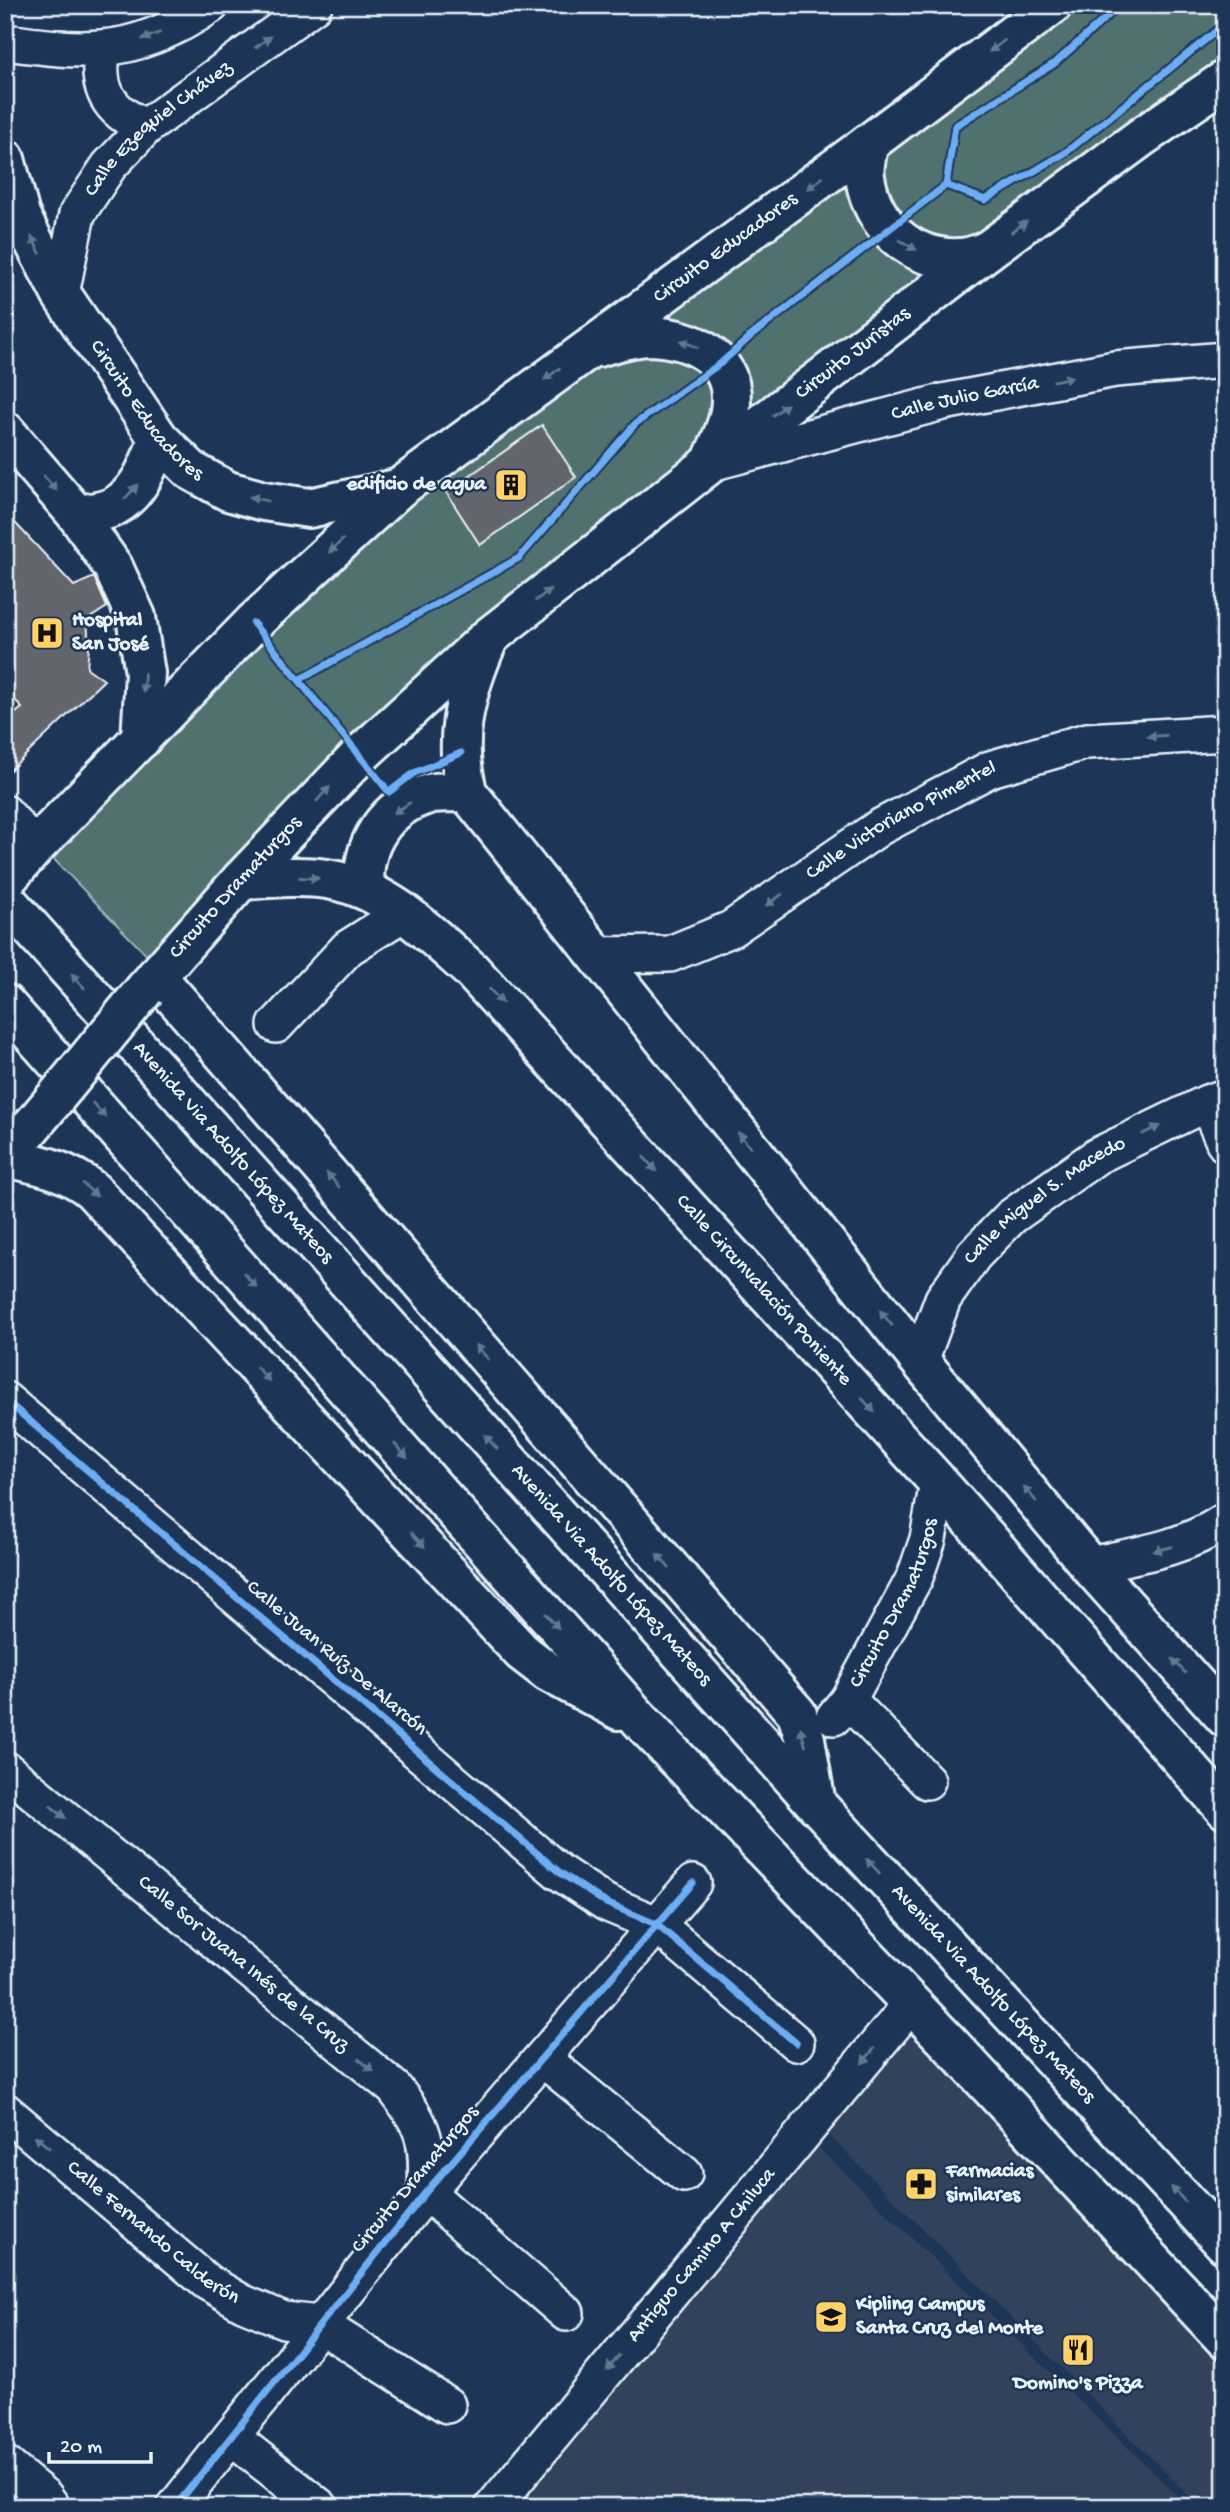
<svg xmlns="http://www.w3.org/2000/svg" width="1230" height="2512" viewBox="0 0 1230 2512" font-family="'Gochi Hand',sans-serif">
<rect width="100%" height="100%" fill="#1d3557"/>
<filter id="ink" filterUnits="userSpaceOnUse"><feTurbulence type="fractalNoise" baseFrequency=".0143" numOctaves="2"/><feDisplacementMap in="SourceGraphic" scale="14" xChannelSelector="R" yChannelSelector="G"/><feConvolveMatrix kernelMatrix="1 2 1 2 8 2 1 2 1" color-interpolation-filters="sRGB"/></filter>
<g filter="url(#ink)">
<!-- built -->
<path fill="#32435d" d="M908,2016L1225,2345V2507H1200L821,2127Z
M815,2144L1189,2507H539L522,2489Z"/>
<!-- green -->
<path fill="#517170" stroke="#9cb1b4" stroke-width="2" d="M1041,5H1225V60L1141,119L702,452L158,967L40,845L253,623Z"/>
<!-- building -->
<path fill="#62656c" stroke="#e8f1f8" stroke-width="2" d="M542,425L576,477L480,545L446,492Z
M5,512L74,586L94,577L107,607L87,620L89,646L87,668L104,680L5,775V721L22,708L5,688Z"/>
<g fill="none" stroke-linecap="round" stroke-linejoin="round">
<defs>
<g id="minor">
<path d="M5,42C37,46 70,51 102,48C141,45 180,26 211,5"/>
<path d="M103,48C95,88 108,112 146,127"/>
<path id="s1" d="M61,294L77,214L109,166L146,127L314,5"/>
<path id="s2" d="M714,462L943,402L1115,369L1225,360"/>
<path d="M5,813L35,847"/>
<path id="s3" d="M597,955L670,954L731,929L880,827L990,769L1087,741L1225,733"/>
<path d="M276,1025L348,948L405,912"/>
<path d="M1207,1103L1225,1144"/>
<path id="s4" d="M920,1361L943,1299L974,1255L1011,1217L1097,1156L1207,1103L1225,1097"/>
<path d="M5,1400L559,1872L606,1903L656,1924L796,2043"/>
<path d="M1089,1565C1137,1555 1183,1549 1225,1521"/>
<path d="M848,1700L927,1781"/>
<path id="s5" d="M834,1717L848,1700L915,1577L928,1539L938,1482"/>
<path id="s6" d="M5,1769L394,2088C426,2128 428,2141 426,2192L566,2313"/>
<path d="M543,2059L684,2174"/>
<path id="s7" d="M5,2111L207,2282L243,2303L284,2320L319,2324L447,2405"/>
<path d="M231,2437L320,2507"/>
<path d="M5,2464L45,2497L52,2507"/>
<path d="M175,2507L426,2192L693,1883"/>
<path id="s8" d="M493,2507L911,2004"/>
</g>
<g id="secondary">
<path d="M868,144C867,155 863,167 865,177C872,224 910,261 960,258C969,258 978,254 987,251"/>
<path id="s9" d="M5,159L20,215L61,294L159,439L192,471L228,491L264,501L309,508L396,489"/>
<path d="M598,347C615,342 633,336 651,336C690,338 732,356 731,400C731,422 719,443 711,463"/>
<path d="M5,431L77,515L113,567L136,617L145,673L141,739"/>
<path d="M77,515C89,513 105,512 115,506C140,492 149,464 159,439"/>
<path d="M487,642C472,677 459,715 461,754C461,766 465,780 467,792L920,1361L1089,1565L1225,1717"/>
<path id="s10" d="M241,880C270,878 299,875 327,879C386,888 429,933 471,970L938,1482L1225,1809"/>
<path id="s11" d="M5,881L35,847L253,623L398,489L868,144L1052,5"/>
<path d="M365,889C360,846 385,806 429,794C440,791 455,793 467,792"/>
<path id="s12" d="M5,899L816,1804L1225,2244"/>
<path d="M156,976L797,1714L805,1739L816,1804"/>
<path id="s13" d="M145,989L241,880L360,755L489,637L711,463L987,251L1143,136L1225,80"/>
<path d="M5,1004L642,1722L951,2045L1225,2339"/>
<path d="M5,1157C37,1164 66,1169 92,1190L522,1652L548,1672L619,1710"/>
<path d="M5,1158L52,1102"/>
</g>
</defs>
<!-- minor casing -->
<use href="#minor" stroke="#e8f1f8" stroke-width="40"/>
<!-- secondary casing -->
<use href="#secondary" stroke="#e8f1f8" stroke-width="44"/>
<!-- minor -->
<use href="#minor" stroke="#1d3557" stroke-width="35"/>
<!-- secondary -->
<use href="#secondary" stroke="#1d3557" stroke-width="38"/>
<defs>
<path id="secondary-bridge" d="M52,1102L145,989"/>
</defs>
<!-- secondary-bridge casing -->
<use href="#secondary-bridge" stroke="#e8f1f8" stroke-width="44" stroke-linecap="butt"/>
<!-- secondary-bridge -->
<use href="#secondary-bridge" stroke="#1d3557" stroke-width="38"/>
<defs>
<path id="cycleway" d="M946,185L985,200L1065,153L1225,24
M253,623L389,792L414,773L461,753
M299,680L519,558L635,424L721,363L751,336L946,185L955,126L1055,63L1120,5
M5,1400L559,1872L606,1903L656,1924L796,2043
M175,2507L426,2192L693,1883"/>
</defs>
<!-- cycleway casing -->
<use href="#cycleway" stroke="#1d3557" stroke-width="11"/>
<!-- cycleway -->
<use href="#cycleway" stroke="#6dadf4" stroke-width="7"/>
</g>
<!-- one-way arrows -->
<defs><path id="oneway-solid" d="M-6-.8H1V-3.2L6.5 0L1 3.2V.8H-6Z" transform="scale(1.75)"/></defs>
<g fill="#64778f">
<use href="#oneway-solid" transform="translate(151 36) rotate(159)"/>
<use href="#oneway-solid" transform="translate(263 42) rotate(-36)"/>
<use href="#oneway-solid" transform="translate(997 46) rotate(143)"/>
<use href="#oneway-solid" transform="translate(815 183) rotate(144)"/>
<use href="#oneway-solid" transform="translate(1019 227) rotate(-36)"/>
<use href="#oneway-solid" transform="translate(36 245) rotate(-117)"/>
<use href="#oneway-solid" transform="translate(908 245) rotate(31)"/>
<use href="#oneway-solid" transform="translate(689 344) rotate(-159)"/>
<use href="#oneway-solid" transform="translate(552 374) rotate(143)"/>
<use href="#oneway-solid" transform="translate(1063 379) rotate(-11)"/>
<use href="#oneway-solid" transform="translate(780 410) rotate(-37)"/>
<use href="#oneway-solid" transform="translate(50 483) rotate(49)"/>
<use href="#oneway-solid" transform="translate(131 492) rotate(-48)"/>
<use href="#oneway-solid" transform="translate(259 499) rotate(-167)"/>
<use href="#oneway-solid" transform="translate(336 546) rotate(137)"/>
<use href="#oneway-solid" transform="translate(543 595) rotate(-38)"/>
<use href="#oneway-solid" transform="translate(144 683) rotate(92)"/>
<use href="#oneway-solid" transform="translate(1157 736) rotate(176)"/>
<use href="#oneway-solid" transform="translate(323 794) rotate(-47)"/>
<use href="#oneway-solid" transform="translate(402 808) rotate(146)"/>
<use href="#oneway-solid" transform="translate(309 878) rotate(3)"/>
<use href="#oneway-solid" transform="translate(774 900) rotate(145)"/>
<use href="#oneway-solid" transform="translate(78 981) rotate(-132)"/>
<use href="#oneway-solid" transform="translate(496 996) rotate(47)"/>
<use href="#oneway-solid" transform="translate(99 1110) rotate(48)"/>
<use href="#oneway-solid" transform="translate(1151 1130) rotate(-26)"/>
<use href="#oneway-solid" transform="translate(744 1140) rotate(-129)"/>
<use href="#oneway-solid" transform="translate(650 1164) rotate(48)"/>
<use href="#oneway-solid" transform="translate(333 1180) rotate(-131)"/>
<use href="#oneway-solid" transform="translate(90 1190) rotate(42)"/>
<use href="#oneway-solid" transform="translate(250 1280) rotate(48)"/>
<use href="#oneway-solid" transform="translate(886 1318) rotate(-129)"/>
<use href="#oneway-solid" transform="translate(482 1352) rotate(-131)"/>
<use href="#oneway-solid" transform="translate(263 1374) rotate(47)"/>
<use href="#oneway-solid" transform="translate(868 1405) rotate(48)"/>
<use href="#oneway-solid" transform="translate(491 1442) rotate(-132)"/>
<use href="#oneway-solid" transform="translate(401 1451) rotate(48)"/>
<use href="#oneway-solid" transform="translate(1030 1494) rotate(-130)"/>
<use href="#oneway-solid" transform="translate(418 1540) rotate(47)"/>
<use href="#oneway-solid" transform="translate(1163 1549) rotate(165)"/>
<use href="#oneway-solid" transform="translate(663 1561) rotate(-131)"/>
<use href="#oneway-solid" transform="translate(552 1621) rotate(48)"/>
<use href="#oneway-solid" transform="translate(1179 1666) rotate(-132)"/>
<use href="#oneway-solid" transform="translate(803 1737) rotate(-105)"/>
<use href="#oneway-solid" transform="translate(58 1812) rotate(39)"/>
<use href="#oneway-solid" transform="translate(873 1866) rotate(-133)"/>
<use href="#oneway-solid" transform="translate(868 2056) rotate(130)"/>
<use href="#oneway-solid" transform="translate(366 2065) rotate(39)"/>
<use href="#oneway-solid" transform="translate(42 2142) rotate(-140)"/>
<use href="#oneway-solid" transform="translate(1178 2194) rotate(-133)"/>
<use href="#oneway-solid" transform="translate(613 2363) rotate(130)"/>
</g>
</g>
<!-- icons -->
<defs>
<symbol id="building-square" viewBox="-11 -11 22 22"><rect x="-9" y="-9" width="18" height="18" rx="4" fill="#ffd166" stroke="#1d3557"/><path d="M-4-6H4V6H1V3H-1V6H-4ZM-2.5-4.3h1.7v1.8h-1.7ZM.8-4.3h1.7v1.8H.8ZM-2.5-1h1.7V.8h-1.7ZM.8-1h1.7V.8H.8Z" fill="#111"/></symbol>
<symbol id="hospital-square" viewBox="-11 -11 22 22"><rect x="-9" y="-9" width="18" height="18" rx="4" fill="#ffd166" stroke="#1d3557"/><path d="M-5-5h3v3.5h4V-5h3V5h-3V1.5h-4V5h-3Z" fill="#111"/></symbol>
<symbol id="pharmacy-square" viewBox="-11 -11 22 22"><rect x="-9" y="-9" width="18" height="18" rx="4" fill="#ffd166" stroke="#1d3557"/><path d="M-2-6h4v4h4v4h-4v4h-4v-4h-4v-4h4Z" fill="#111"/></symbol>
<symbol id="school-square" viewBox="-11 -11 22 22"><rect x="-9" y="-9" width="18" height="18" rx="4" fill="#ffd166" stroke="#1d3557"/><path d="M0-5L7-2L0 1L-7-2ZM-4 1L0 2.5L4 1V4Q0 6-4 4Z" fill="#111"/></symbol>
<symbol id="restaurant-square" viewBox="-11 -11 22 22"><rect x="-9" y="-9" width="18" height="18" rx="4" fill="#ffd166" stroke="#1d3557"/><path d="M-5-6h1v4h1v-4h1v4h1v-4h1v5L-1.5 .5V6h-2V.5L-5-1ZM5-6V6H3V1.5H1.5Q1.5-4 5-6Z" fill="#111"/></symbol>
</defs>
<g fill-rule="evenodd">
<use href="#building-square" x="492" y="466" width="38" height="38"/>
<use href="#hospital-square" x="28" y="614" width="38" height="38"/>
<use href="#pharmacy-square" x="902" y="2165" width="38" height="38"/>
<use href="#school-square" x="812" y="2298" width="38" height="38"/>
<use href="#restaurant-square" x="1059" y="2331" width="38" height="38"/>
</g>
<g text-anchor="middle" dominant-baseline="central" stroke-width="5" stroke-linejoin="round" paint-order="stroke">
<!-- street labels -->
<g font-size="21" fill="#e8f1f8" stroke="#1d3557">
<text stroke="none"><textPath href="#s1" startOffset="201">Calle Ezequiel Chávez</textPath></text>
<text stroke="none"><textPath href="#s11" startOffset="962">Circuito Educadores</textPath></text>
<text stroke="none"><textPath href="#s13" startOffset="954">Circuito Juristas</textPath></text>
<text stroke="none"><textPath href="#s2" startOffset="259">Calle Julio García</textPath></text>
<text stroke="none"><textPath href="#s9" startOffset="292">Circuito Educadores</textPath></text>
<text stroke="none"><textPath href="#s3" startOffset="341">Calle Victoriano Pimentel</textPath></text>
<text stroke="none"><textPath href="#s13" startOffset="136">Circuito Dramaturgos</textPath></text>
<text stroke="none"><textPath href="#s12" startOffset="341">Avenida Via Adolfo López Mateos</textPath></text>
<text stroke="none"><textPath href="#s4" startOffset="210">Calle Miguel S. Macedo</textPath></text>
<text stroke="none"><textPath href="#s10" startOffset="693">Calle Circunvalación Poniente</textPath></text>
<text stroke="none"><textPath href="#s12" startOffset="908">Avenida Via Adolfo López Mateos</textPath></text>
<text stroke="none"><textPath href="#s5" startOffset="130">Circuito Dramaturgos</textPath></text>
<text transform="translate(336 1659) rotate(40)">Calle Juan Ruíz De Alarcón</text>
<text stroke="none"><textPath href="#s6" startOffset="308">Calle Sor Juana Inés de la Cruz</textPath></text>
<text stroke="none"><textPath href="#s12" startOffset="1475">Avenida Via Adolfo López Mateos</textPath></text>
<text transform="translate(416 2180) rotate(-50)">Circuito Dramaturgos</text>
<text stroke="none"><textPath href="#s7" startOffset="192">Calle Fernando Calderón</textPath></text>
<text stroke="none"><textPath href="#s8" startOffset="327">Antiguo Camino A Chiluca</textPath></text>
</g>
<!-- poi labels -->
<g font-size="21" font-weight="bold" fill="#e8f1f8" stroke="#1d3557" text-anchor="start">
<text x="486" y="485" text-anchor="end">edificio de agua</text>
<text x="72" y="621">Hospital<tspan x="72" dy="24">San José</tspan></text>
<text x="946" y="2172">Farmacias<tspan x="946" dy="24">similares</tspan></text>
<text x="856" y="2305">Kipling Campus<tspan x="856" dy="24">Santa Cruz del Monte</tspan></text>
<text x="1078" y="2384" text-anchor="middle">Domino's Pizza</text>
</g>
</g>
<!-- margin -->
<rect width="1230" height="2512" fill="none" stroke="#1d3557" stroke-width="28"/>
<rect x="14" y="14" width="1202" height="2484" fill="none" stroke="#e8f1f8" stroke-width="2.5" filter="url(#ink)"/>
<!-- scale -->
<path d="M49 2452v10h102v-10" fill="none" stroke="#e8f1f8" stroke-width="3.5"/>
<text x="60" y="2452" font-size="21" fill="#e8f1f8" stroke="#1d3557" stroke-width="5" paint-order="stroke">20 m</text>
</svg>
